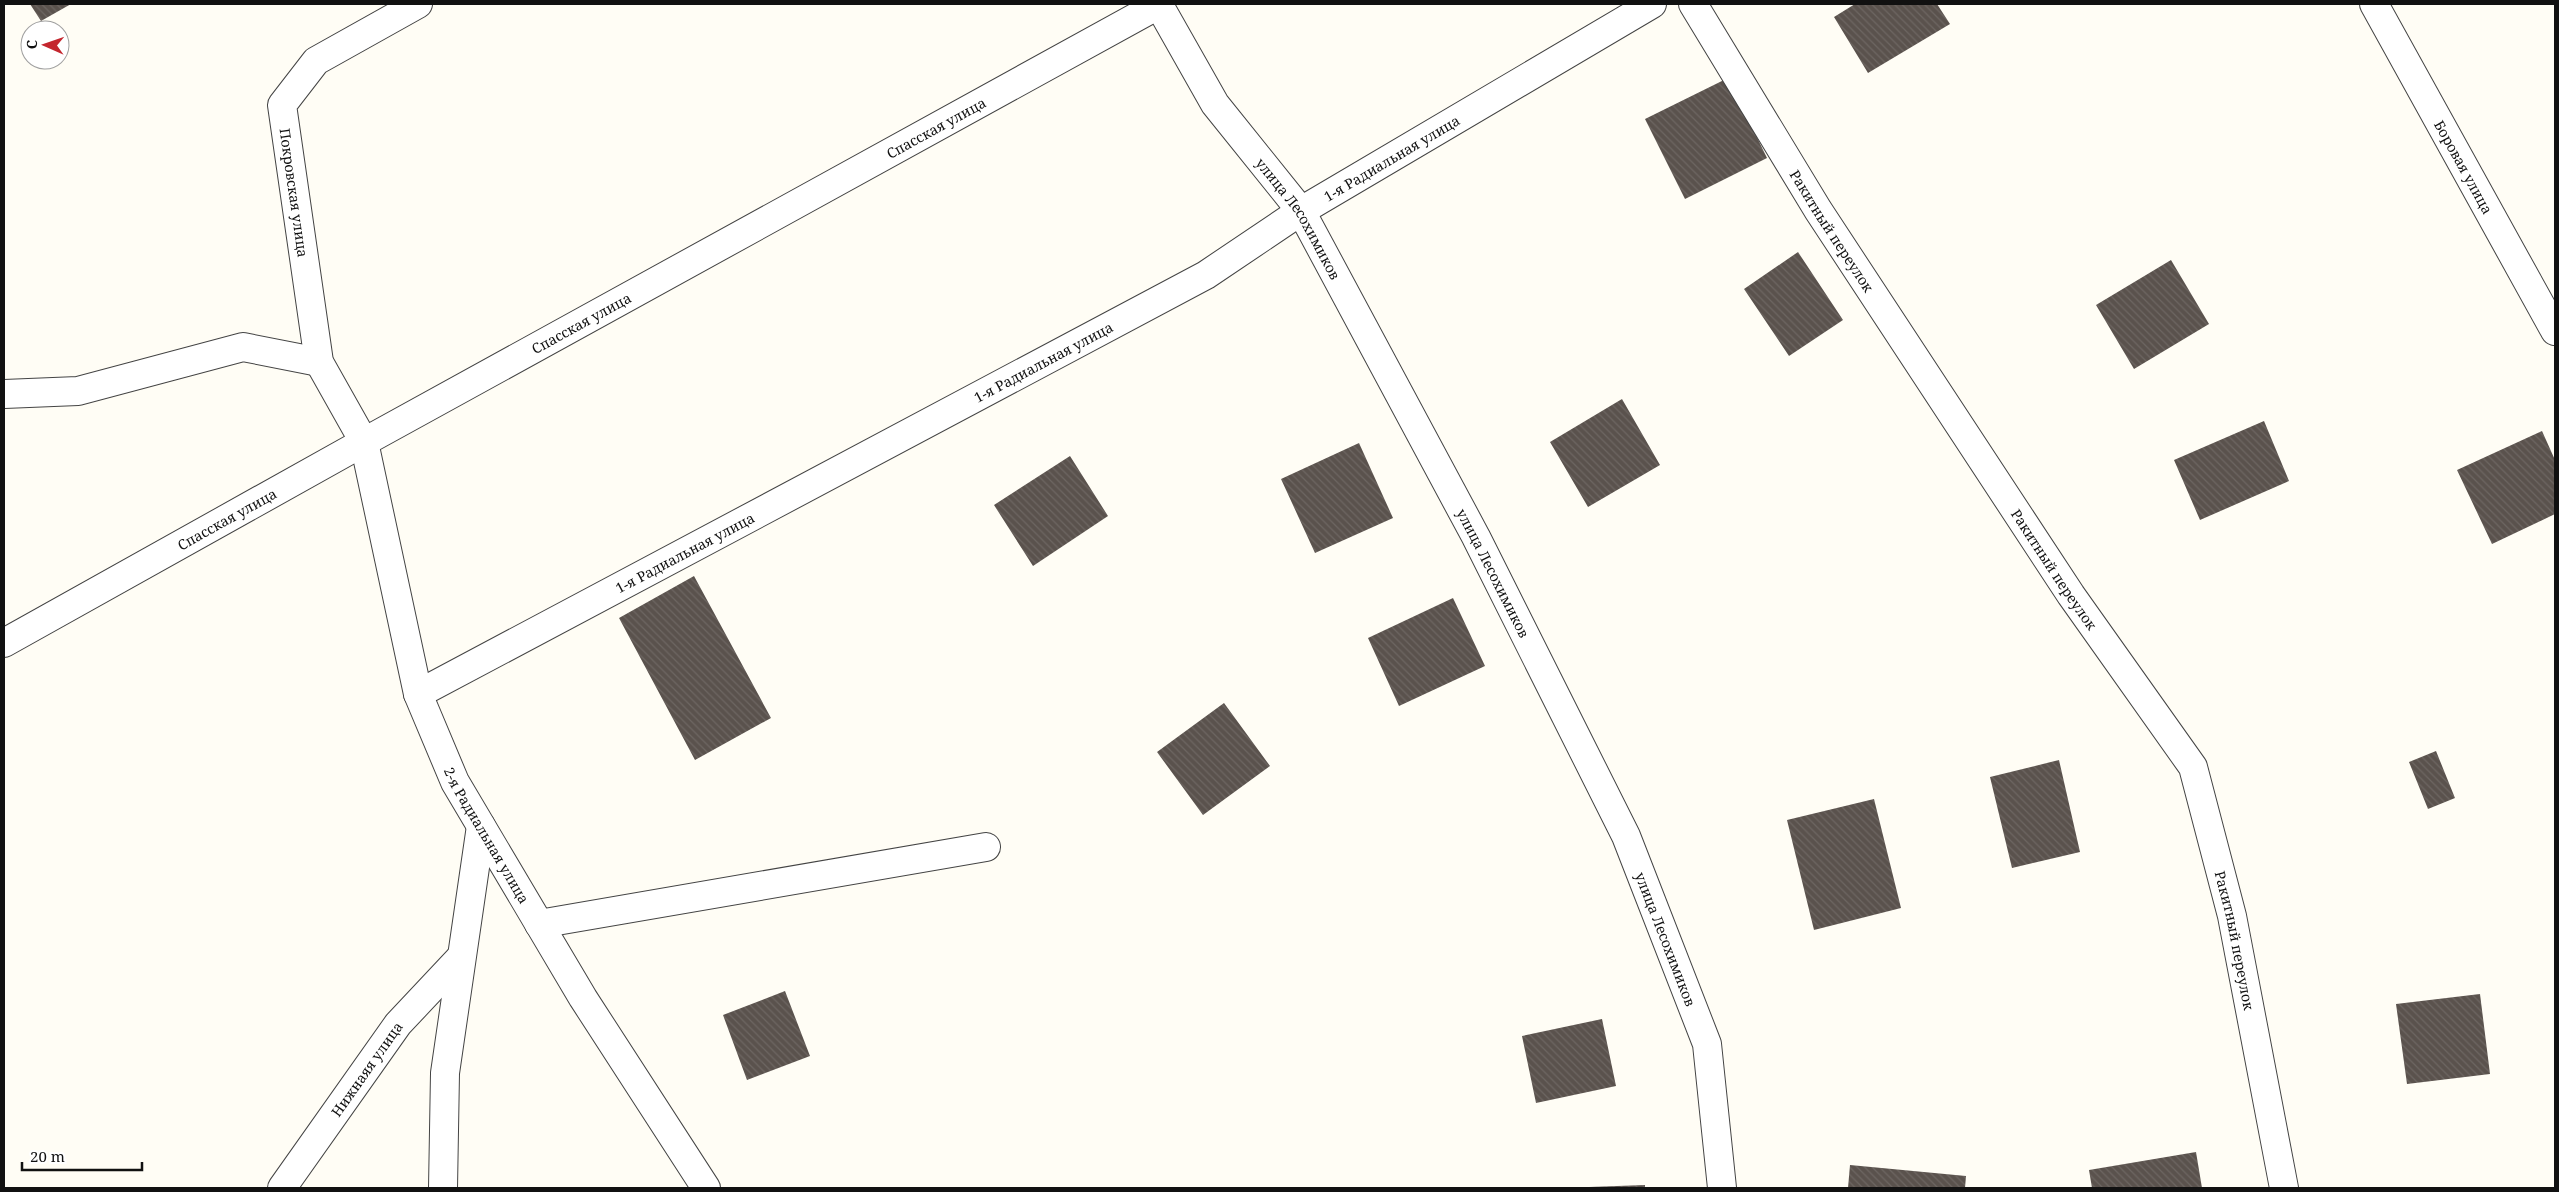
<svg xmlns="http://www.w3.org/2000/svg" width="2559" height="1192" viewBox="0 0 2559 1192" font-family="'Noto Serif',serif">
<defs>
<pattern id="building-back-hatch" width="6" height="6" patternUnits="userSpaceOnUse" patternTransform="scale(1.25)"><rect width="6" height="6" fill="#5a524d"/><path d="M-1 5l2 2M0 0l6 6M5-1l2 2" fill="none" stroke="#6d6662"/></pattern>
</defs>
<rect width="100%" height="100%" fill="#fffdf5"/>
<!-- building -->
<path fill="url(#building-back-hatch)" d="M30,4H71L41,21Z
M1855,4H1937L1950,24L1868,73L1834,17Z
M1728,78L1767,158L1685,199L1645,119Z
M1798,252L1843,320L1789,356L1744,289Z
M2171,260L2209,324L2134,369L2096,305Z
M1622,399L1660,465L1588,507L1550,442Z
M2264,421L2289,481L2200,520L2174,460Z
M2542,431L2555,460V514L2492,544L2457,470Z
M1359,443L1393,518L1315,553L1281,479Z
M1070,456L1108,516L1033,566L994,505Z
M694,576L771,718L695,760L619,618Z
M1453,598L1485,666L1399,706L1368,638Z
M1224,703L1270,766L1203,815L1157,752Z
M2436,751L2455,798L2428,809L2409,762Z
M2059,760L2080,852L2012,868L1990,777Z
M1874,799L1901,908L1814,930L1787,820Z
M785,991L810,1056L747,1080L723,1015Z
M2480,994L2490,1074L2407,1084L2396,1004Z
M1602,1019L1616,1086L1536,1103L1522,1036Z
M2196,1152L2202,1188H2092L2089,1170Z
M1850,1165L1966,1176L1965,1188H1848Z
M1645,1185V1188H1589V1187Z"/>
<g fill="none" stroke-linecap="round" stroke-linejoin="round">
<defs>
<g id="minor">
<path id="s1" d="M418,4L316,61L282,105L319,362L364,442L418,694L455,782L583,998L706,1188"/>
<path id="s2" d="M1693,4L1818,210L2071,595L2193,767L2232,916L2284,1188"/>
<path id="s3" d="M2374,4L2555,331"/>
<path id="s4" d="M1159,5L1215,104L1301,211L1476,537L1626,836L1707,1044L1722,1188"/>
<path d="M4,394L78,391L243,347L319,362"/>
<path id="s5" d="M4,643L364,442L1160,4"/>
<path id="s6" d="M418,694L1206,275L1301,211L1652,4"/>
<path d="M539,924L986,847"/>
<path id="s7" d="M282,1188L398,1024L461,957"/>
<path d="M443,1188L445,1073L481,826"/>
</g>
</defs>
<!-- minor casing -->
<use href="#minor" stroke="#444" stroke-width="30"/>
<!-- minor -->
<use href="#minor" stroke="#fff" stroke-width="28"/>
</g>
<g text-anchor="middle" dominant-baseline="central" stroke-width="5" stroke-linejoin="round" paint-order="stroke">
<!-- street labels -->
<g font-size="14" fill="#111" stroke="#fff">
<text stroke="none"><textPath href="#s5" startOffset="1065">Спасская улица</textPath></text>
<text stroke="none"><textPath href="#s6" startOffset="1112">1-я Радиальная улица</textPath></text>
<text stroke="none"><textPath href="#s3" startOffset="186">Боровая улица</textPath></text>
<text stroke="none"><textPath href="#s1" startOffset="261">Покровская улица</textPath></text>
<text stroke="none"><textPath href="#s4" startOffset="256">улица Лесохимиков</textPath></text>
<text stroke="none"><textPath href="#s2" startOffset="266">Ракитный переулок</textPath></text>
<text stroke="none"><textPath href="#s5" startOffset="660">Спасская улица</textPath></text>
<text stroke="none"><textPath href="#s6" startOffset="708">1-я Радиальная улица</textPath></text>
<text stroke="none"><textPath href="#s5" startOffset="255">Спасская улица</textPath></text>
<text stroke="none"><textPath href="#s6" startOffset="302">1-я Радиальная улица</textPath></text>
<text stroke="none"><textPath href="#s2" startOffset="671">Ракитный переулок</textPath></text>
<text stroke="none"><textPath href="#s4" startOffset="661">улица Лесохимиков</textPath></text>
<text stroke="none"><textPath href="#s1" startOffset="939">2-я Радиальная улица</textPath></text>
<text stroke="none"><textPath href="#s4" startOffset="1066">улица Лесохимиков</textPath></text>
<text stroke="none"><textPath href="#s2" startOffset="1091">Ракитный переулок</textPath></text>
<text stroke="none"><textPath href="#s7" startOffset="146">Нижнаяя улица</textPath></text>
</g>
</g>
<!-- border -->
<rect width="2559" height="1192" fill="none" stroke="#111111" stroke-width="10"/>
<!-- north arrow -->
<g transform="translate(45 45) rotate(272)"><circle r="24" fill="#ffffff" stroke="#a0a0a0"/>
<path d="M0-4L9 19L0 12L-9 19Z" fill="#c4262e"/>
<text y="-8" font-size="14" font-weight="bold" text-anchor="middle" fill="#111111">С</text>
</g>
<!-- scale -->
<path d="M22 1162v8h120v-8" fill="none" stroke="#111111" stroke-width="2.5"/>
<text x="30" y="1162" font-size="15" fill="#111111" stroke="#ffffff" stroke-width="4" paint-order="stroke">20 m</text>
</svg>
